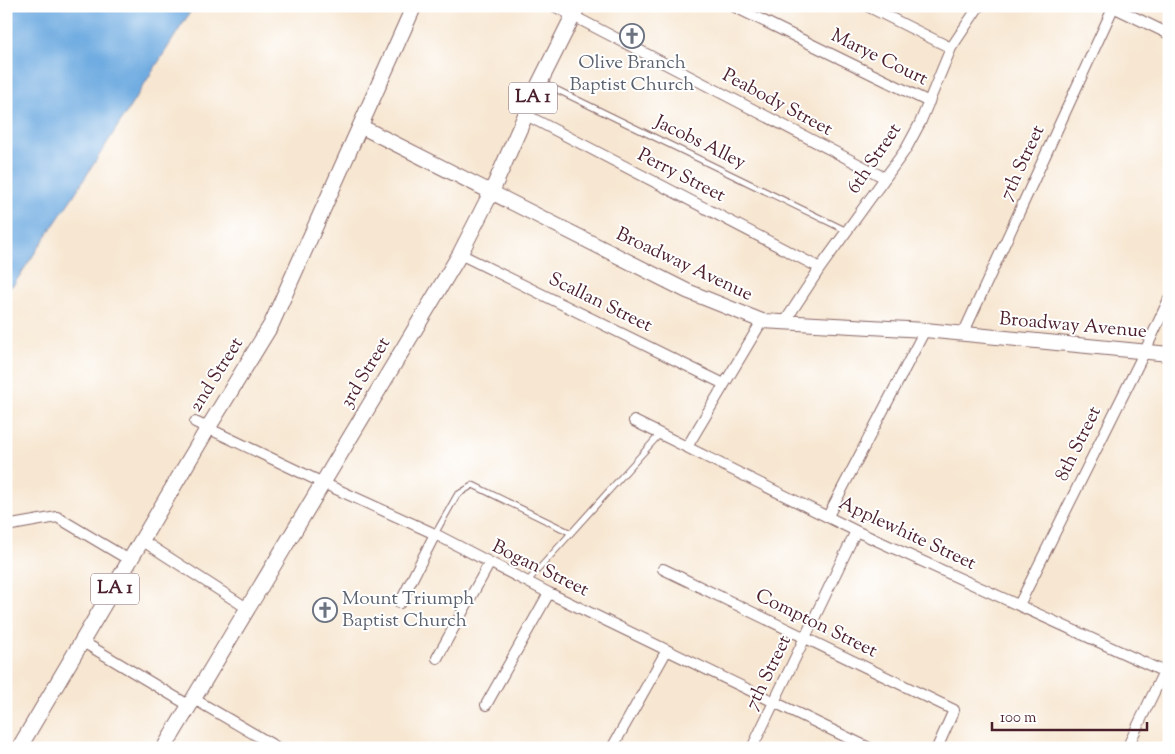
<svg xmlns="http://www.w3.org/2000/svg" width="1175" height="754" viewBox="0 0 1175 754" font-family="'Sorts Mill Goudy',serif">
<rect width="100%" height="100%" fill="#fff"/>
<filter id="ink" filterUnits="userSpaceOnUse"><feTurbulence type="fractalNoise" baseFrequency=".02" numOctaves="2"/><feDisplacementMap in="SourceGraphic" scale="10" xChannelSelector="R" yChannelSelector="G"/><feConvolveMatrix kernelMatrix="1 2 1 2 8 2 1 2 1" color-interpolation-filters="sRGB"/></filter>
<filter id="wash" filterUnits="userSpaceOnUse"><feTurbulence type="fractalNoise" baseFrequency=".0096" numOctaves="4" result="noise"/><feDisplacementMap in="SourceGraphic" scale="20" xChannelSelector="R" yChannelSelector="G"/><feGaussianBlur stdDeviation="1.12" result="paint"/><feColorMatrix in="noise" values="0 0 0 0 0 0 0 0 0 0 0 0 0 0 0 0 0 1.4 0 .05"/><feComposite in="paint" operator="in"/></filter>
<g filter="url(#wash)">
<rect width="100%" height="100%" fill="#f7e7d2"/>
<!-- water -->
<path fill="#6face1" stroke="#5c6686" d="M6,6H194L74,195L14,284L6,290Z"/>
</g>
<g filter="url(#ink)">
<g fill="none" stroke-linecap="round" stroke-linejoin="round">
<defs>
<path id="lane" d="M541,82L847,231
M435,534L457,495L473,485L571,533
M527,582L660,434"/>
<path id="street" d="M554,6L885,178
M733,6L929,102
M867,6L951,48
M1111,6L1169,34
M526,115L820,268
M460,254L724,384
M784,323L820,268L906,149L920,123L951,48L979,6
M963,334L1114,6
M634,421L856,531L1169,674
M195,422L323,483L435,534L549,593L869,748
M687,447L762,321
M828,516L925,330
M6,526L57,517L131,561
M143,541L247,608
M663,569L954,710L937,748
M400,603L435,534
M1019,605L1145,351L1169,299
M83,642L190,706
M437,658L489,564
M194,699L278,748
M486,705L549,593
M612,748L667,650
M752,748L856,531
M1127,748L1169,661"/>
<path id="secondary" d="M360,126L687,291L762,321L925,330L1169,354"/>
<path id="primary" d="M19,748L208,428L271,325L414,6
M164,748L460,254L492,191L540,82L578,6"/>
</defs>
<!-- lane casing -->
<use href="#lane" stroke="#876565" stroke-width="7"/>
<!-- street casing -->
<use href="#street" stroke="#876565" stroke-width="12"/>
<!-- secondary casing -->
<use href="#secondary" stroke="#876565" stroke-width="16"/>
<!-- primary casing -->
<use href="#primary" stroke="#876565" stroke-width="17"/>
<!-- lane -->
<use href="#lane" stroke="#fff" stroke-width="5"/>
<!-- street -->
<use href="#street" stroke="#fff" stroke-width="10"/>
<!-- secondary -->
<use href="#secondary" stroke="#fff" stroke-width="14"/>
<!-- primary -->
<use href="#primary" stroke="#fff" stroke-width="15"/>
</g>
</g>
<!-- icons -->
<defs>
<symbol id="church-ring" viewBox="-11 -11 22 22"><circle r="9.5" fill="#fff" stroke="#6b7280" stroke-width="1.5"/><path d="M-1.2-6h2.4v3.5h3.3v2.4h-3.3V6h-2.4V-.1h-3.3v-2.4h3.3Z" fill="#6b7280"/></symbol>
</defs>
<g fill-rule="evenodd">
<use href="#church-ring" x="618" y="22" width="28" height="28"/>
<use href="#church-ring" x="311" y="596" width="28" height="28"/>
</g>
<g text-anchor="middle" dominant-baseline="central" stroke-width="4" stroke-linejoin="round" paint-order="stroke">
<!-- shield labels -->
<g fill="#fff" stroke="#80626b" stroke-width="1">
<rect x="509" y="82.5" width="48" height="31" rx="4"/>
<rect x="91" y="573.5" width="48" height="31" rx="4"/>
</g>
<g font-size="18" font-weight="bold" fill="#4a1f2b">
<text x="533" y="98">LA 1</text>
<text x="115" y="589">LA 1</text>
</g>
<!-- street labels -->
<g font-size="19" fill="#4a1f2b" stroke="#fff">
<text transform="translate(879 58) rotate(26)">Marye Court</text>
<text transform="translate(777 103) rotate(28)">Peabody Street</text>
<text transform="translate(700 143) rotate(26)">Jacobs Alley</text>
<text transform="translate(875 159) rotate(-56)">6th Street</text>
<text transform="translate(1023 163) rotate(-65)">7th Street</text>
<text transform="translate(681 176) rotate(27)">Perry Street</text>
<text transform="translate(684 265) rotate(25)">Broadway Avenue</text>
<text transform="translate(600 303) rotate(26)">Scallan Street</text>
<text transform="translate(1073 326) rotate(5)">Broadway Avenue</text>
<text transform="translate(366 373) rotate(-59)">3rd Street</text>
<text transform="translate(217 375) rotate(-58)">2nd Street</text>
<text transform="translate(1079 444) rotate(-64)">8th Street</text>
<text transform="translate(907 534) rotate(25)">Applewhite Street</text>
<text transform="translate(540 569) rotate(26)">Bogan Street</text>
<text transform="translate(816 624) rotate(26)">Compton Street</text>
<text transform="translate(769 673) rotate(-64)">7th Street</text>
</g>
<!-- worship labels -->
<g font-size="19" fill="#5b616d" stroke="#fff">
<text x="632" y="63">Olive Branch<tspan x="632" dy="22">Baptist Church</tspan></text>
<text x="342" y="599" text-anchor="start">Mount Triumph<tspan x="342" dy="22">Baptist Church</tspan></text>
</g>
</g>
<!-- margin -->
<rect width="1175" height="754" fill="none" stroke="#fff" stroke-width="25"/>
<!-- scale -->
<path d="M992 722v8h155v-8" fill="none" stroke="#4a1f2b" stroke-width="2.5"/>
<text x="1000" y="722" font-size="15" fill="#4a1f2b" stroke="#ffffff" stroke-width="4" paint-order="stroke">100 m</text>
</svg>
